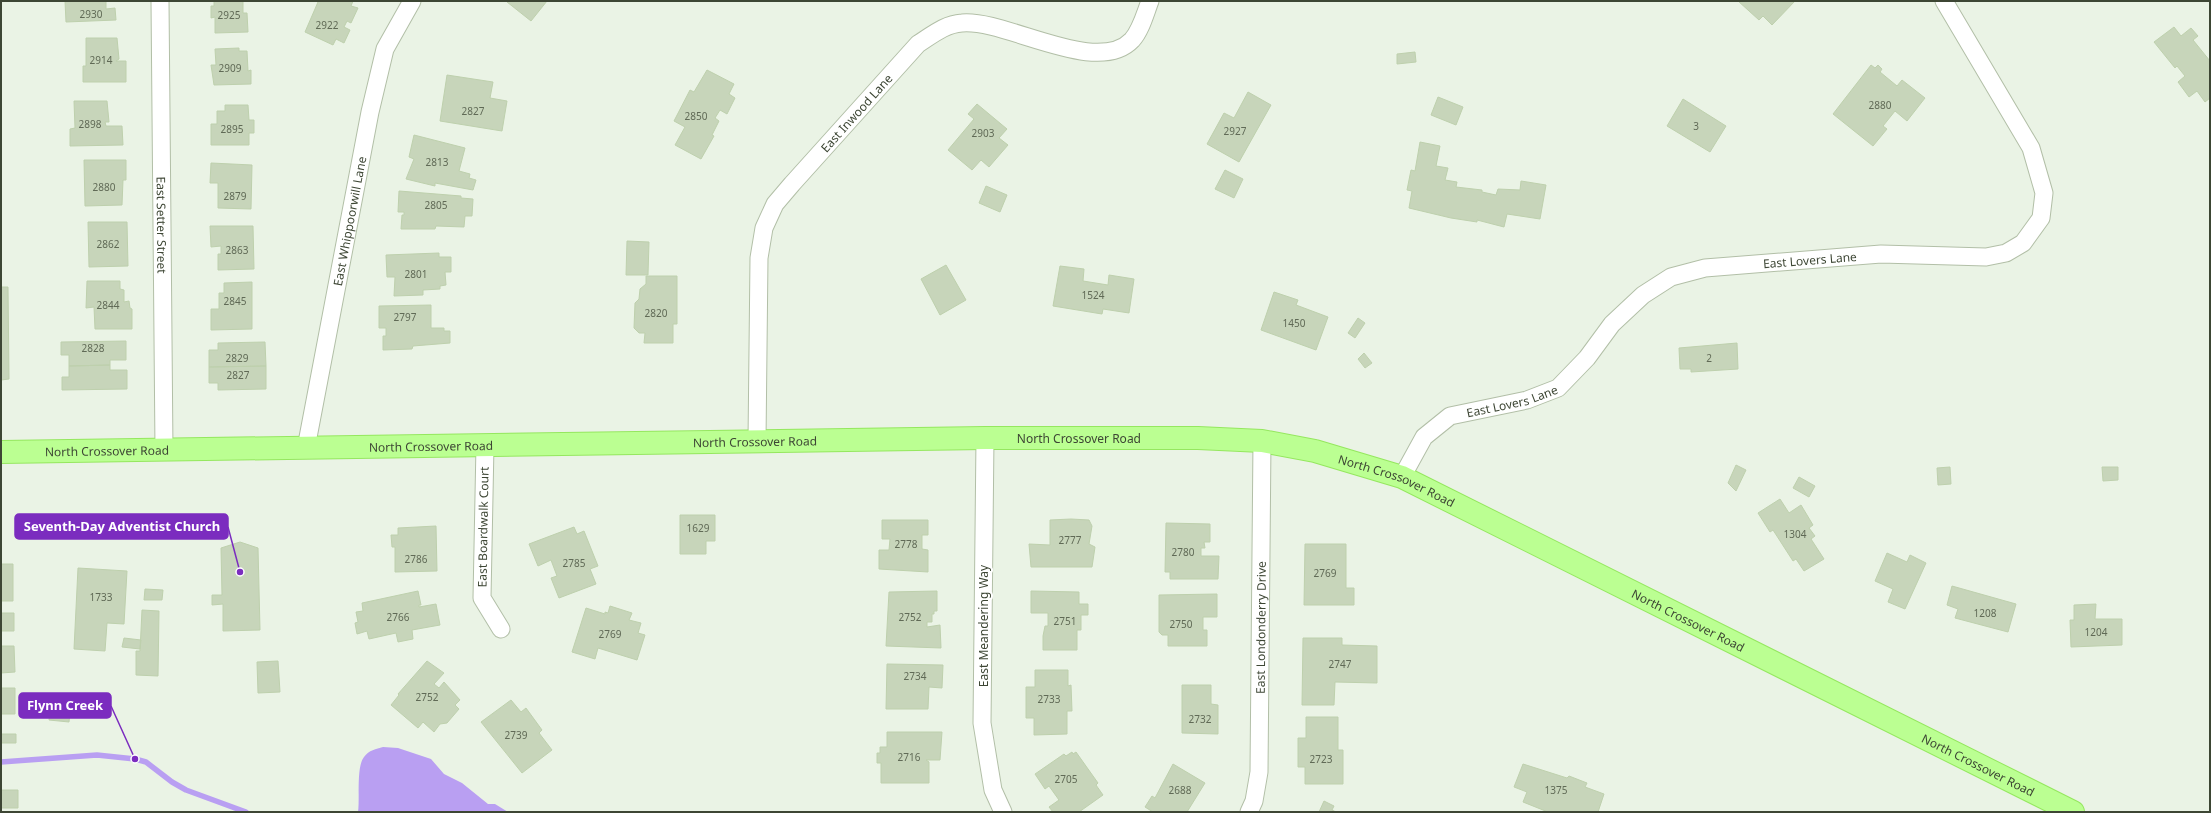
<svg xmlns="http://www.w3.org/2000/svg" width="2211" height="813" viewBox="0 0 2211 813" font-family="'Noto Sans',sans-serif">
<rect width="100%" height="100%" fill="#eaf3e5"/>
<!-- water -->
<path fill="#b99ff2" d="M383,747L398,748L431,759L444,774L462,783L488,804H495L508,812H358C360,799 356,767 364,757C369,750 376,749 383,747Z"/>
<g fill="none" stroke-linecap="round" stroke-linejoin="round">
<!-- stream -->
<path stroke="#b99ff2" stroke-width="5.5" d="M1,762L97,755L135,759L146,762L172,782L186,790L246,812"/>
</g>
<!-- building -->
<path fill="#c7d5ba" stroke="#bed0ad" d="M65,1H106V9L115,8L116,20L66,22Z
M214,1H243V13H247L248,32L215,33V17L211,18V6H214Z
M316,1H353L351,6L358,8L351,23L347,21L344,27L350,30L344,43L336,39L333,45L305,32L318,2Z
M508,1H547L531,21L507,2Z
M1738,1H1795L1772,25L1763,16L1759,20Z
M2174,27L2181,36L2191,28L2198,36L2193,40L2210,61V98L2205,102L2197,91L2189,97L2178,82L2185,76L2177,66L2175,68L2154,42Z
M86,38H117L119,59L116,61H126V82H83V66H86Z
M239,48V51H247L248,71L251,70V84L214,85L211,65H216L215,49Z
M1415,52L1416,62L1397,64V54Z
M1871,65L1875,68L1878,65L1882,69L1880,72L1897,86L1902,80L1925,98L1907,121L1895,111L1883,126L1887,129L1873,146L1833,114Z
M707,70L734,84L729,94L735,98L727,114L720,110L715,118L719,121L712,135L714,136L701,159L675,145L685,127L674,121L690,90L694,92Z
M447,75L493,82L490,98L507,101L502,131L440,121Z
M1248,92L1271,105L1239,162L1207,144L1224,113L1234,118Z
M1438,97L1463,107L1456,125L1431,115Z
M1683,99L1726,126L1710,152L1667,126Z
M74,101H107L109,122H105L106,126H122L123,145L70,146V129L75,128Z
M977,104L1007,129L999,138L1008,145L989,167L981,160L972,170L948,150L974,119L968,114Z
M225,105H248L249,120H254V133H249V145H211V124H217V111H225Z
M414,135L465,148L459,171L470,174L469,178L476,180L473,190L435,183V186L406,179L414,159L409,157Z
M1420,142L1440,146L1436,166L1448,168L1445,180L1457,182L1456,187L1482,190V192L1496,195L1498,189L1520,190L1521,181L1546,185L1540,219L1507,214L1504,227L1477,220V222L1451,218L1409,208L1412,191L1407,190L1411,170L1415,171Z
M84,160H126V180H123L122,205L85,206Z
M211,163L252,165L251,209L218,208V183H210Z
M1225,170L1243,179L1234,198L1215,189Z
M986,186L1007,195L1000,212L979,203Z
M399,191L461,196V198L473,199L472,216H465L464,227L436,226L435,229H401L402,215H404V212H398Z
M88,222H127L128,266L89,267Z
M210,226H253L254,269L218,270V254H221V246L211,247Z
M627,241L649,242L648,275H626Z
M439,253V257H451V272H445L446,285L440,286V289L423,290V295L394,296L395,277H387L386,255Z
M946,265L966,300L940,315L921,279Z
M1060,266L1084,269L1083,281L1108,285L1109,275L1134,279L1129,313L1103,309L1102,314L1053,306Z
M646,276H677V324H673V343H644L645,333H639L634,328L635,303L639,299L640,289L646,284Z
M87,281H120V289L124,290V302L129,301L130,308L132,309V329H95L94,307L86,308Z
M252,282V329L211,330V309H219V293H224V283Z
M1,287H8L9,379L1,380Z
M1274,292L1298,300L1296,305L1328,317L1316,350L1261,330Z
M431,305V328H444V331H450V343L413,346L412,349L383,350V336H386V328H379V306Z
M1358,318L1365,323L1355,338L1348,333Z
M126,341V360H110V365L69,366V355H61V342Z
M265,342L266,366L209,367V350H218V343Z
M1737,343L1738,369L1691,372V369H1680L1679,348Z
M1364,353L1372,363L1365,368L1358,359Z
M110,365V370H127V389L62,390V377H69V366Z
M266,366V389L218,390V383H209V367Z
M1736,465L1746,470L1736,491L1728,483Z
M1950,467L1951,484L1938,485L1937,468Z
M2102,467H2118V480L2103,481Z
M1799,477L1815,486L1809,497L1793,488Z
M1780,499L1789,513L1801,505L1813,525L1809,528L1815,536L1811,539L1824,559L1804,571L1796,559L1793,561L1773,530L1770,532L1758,513Z
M680,515H715V541H706V554H680Z
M1071,519L1089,520L1092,526L1089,544L1095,547L1092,567H1031L1029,544L1050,545V520Z
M882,520H928V535H922V549L928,550V572L879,569V550H889L890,539H882Z
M1166,523L1210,524V542H1204L1205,548H1201V556H1219L1218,579H1170V572H1165Z
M436,526L437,571L395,572V547H392L391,535H398V528Z
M574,527L577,534L584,531L598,566L590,569L596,584L559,598L551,578L557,576L551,560L538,566L529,544Z
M240,542L258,548L260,630L223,631V604L212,605V595H222L221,548Z
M1305,544H1346V588H1354V605H1304Z
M1887,553L1907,562L1910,555L1926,563L1905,609L1888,602L1893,589L1875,581Z
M1,564H13V601H1Z
M78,568L127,571L124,624L107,623L105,651L74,649Z
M1952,586L2016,604L2008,632L1955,618L1958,609L1947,605Z
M145,589L163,590L162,600H144Z
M418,591L421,605H419V607L436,604L440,625L412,630L413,639L398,642L396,633L369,639L367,631L357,634L355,623L358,622L356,612L363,611L362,603Z
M937,591V611H934V614H932V622H927V627L940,625L941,648L886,646L889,592Z
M1031,591L1079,592V604H1088V615H1081V630H1077V650H1043V636L1045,626H1048V613H1031Z
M1217,594V617H1203V630H1207V646H1168V635H1162L1159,632V595Z
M2096,604L2095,619H2122V645L2071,647L2070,620H2074V605Z
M610,606L632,613L629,620L641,623L638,633L645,635L637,660L598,648L595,659L572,652L586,608L605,614V612L608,613Z
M142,610L159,611L158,676L136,675V651H140Z
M1,613H14V631H1Z
M124,638L141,640L140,649L122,647Z
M1303,638H1342V645L1377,646V683L1335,682L1334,705H1302Z
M1,646H14L15,672L1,673Z
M278,661L280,692L258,693L257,662Z
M427,661L444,673L434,684L439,688L444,682L460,700L455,705L459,709L447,723L440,724L434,732L423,722L418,728L391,705L399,695L398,694Z
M887,664L943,665L942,688L929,687L928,709H886Z
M1035,670H1068V686L1071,685L1072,711H1067V734L1034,735V718H1026V687H1035Z
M1182,685H1211V704L1218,705V734L1182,733Z
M1,688H15V714H1Z
M51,700L71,702L69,722L49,720Z
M511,700L521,712L526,708L542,730L539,733L552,750L522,773L481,722Z
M1306,717H1338V750H1343V784H1305V767H1298V738H1306Z
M887,732H942L940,760H926L929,762V783H881V763H877V753H880V747H887Z
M1,734H16V743H1Z
M1072,752L1073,754L1076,752L1098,783L1096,785L1103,795L1079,812H1053L1049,807L1059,800L1049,786L1045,789L1035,774L1064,754L1066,756Z
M1173,764L1205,783L1187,812H1153L1145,807L1152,796L1155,798Z
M1523,764L1567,778L1569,776L1587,783L1585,787L1604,794L1598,812H1548L1523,802L1527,792L1514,787Z
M1,790H18V808H1Z
M1324,801L1334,806L1332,810L1336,812H1319Z"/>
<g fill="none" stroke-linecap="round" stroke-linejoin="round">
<defs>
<g id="street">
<path id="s1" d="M160,1L164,450"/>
<path d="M985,438L982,723L993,790L1003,812"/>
<path id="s2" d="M757,441L759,258L764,228L775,204L792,184L918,44C932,35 945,24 962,23C1006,19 1097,77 1132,40C1141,30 1145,14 1150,1"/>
<path d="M485,445L482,598L501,629"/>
<path id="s3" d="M306,448L370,112L385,49L412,1"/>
<path id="s4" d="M1402,477L1424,437L1450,416L1527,400L1558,388L1587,358L1612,324L1643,295L1671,277L1705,268L1881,254L1986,257L2006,253L2023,243L2041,218L2044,193L2031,148L1944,1"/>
<path id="s5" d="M1249,812L1254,801L1259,772L1262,441"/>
</g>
<g id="primary">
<path id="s6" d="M1,452L985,438H1198L1262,441L1315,451L1402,477L2073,812"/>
</g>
</defs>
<!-- street casing -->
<use href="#street" stroke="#b2bfa7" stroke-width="19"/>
<!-- primary casing -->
<use href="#primary" stroke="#95e75f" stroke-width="24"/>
<!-- street -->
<use href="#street" stroke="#fff" stroke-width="17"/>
<!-- primary -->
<use href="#primary" stroke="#bbff92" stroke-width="22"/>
</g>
<g text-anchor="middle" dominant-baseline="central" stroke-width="4" stroke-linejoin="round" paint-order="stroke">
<!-- number labels -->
<g font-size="10" fill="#606a56">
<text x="91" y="14">2930</text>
<text x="229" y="15">2925</text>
<text x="327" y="25">2922</text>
<text x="101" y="60">2914</text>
<text x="230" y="68">2909</text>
<text x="1880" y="105">2880</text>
<text x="473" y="111">2827</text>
<text x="696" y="116">2850</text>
<text x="90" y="124">2898</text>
<text x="1696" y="126">3</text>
<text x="232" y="129">2895</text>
<text x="1235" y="131">2927</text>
<text x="983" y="133">2903</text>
<text x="437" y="162">2813</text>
<text x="104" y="187">2880</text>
<text x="235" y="196">2879</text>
<text x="436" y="205">2805</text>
<text x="108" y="244">2862</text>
<text x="237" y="250">2863</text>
<text x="416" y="274">2801</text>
<text x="1093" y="295">1524</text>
<text x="235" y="301">2845</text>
<text x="108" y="305">2844</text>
<text x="656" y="313">2820</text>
<text x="405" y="317">2797</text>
<text x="1294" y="323">1450</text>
<text x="93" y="348">2828</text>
<text x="237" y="358">2829</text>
<text x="1709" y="358">2</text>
<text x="238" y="375">2827</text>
<text x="698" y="528">1629</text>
<text x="1795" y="534">1304</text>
<text x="1070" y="540">2777</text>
<text x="906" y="544">2778</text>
<text x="1183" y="552">2780</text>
<text x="416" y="559">2786</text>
<text x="574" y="563">2785</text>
<text x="1325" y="573">2769</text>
<text x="101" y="597">1733</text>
<text x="1985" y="613">1208</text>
<text x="398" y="617">2766</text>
<text x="910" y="617">2752</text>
<text x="1065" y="621">2751</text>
<text x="1181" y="624">2750</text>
<text x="2096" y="632">1204</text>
<text x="610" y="634">2769</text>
<text x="1340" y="664">2747</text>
<text x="915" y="676">2734</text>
<text x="427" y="697">2752</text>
<text x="1049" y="699">2733</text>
<text x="1200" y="719">2732</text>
<text x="516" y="735">2739</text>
<text x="909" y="757">2716</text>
<text x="1321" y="759">2723</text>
<text x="1066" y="779">2705</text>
<text x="1180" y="790">2688</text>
<text x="1556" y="790">1375</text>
</g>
<!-- street labels -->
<g font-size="12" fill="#3d4634" stroke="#fff">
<text stroke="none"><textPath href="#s2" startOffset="362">East Inwood Lane</textPath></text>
<text stroke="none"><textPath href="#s3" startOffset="231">East Whippoorwill Lane</textPath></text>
<text stroke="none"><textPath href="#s1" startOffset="224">East Setter Street</textPath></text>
<text stroke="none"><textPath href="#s4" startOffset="491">East Lovers Lane</textPath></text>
<text stroke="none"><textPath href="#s4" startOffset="143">East Lovers Lane</textPath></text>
<text stroke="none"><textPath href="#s6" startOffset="1078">North Crossover Road</textPath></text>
<text stroke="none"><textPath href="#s6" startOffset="754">North Crossover Road</textPath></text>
<text stroke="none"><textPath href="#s6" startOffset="430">North Crossover Road</textPath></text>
<text stroke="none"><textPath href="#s6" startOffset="106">North Crossover Road</textPath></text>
<text stroke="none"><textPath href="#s6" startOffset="1402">North Crossover Road</textPath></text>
<text transform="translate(483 527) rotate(-89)">East Boardwalk Court</text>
<text stroke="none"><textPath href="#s6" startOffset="1726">North Crossover Road</textPath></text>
<text transform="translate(983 626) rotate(-90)">East Meandering Way</text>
<text stroke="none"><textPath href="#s5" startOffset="186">East Londonderry Drive</textPath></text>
<text stroke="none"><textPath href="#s6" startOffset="2050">North Crossover Road</textPath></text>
</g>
</g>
<!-- callouts -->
<path fill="none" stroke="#7b2cbf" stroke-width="1.5" d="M240 572L228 527M135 759L111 706"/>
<g fill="#7b2cbf" stroke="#fff" stroke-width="1.5">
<circle cx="240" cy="572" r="4"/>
<circle cx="135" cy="759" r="4"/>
</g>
<g fill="#7b2cbf" stroke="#7b2cbf" stroke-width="1.5">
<rect x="15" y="514" width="213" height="25" rx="4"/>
<rect x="19" y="693" width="92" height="25" rx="4"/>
</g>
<g font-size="13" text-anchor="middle" font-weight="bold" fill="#fff">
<text x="122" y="531">Seventh-Day Adventist Church</text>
<text x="65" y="710">Flynn Creek</text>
</g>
<!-- border -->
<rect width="2211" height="813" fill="none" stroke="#3d4634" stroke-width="4"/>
</svg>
